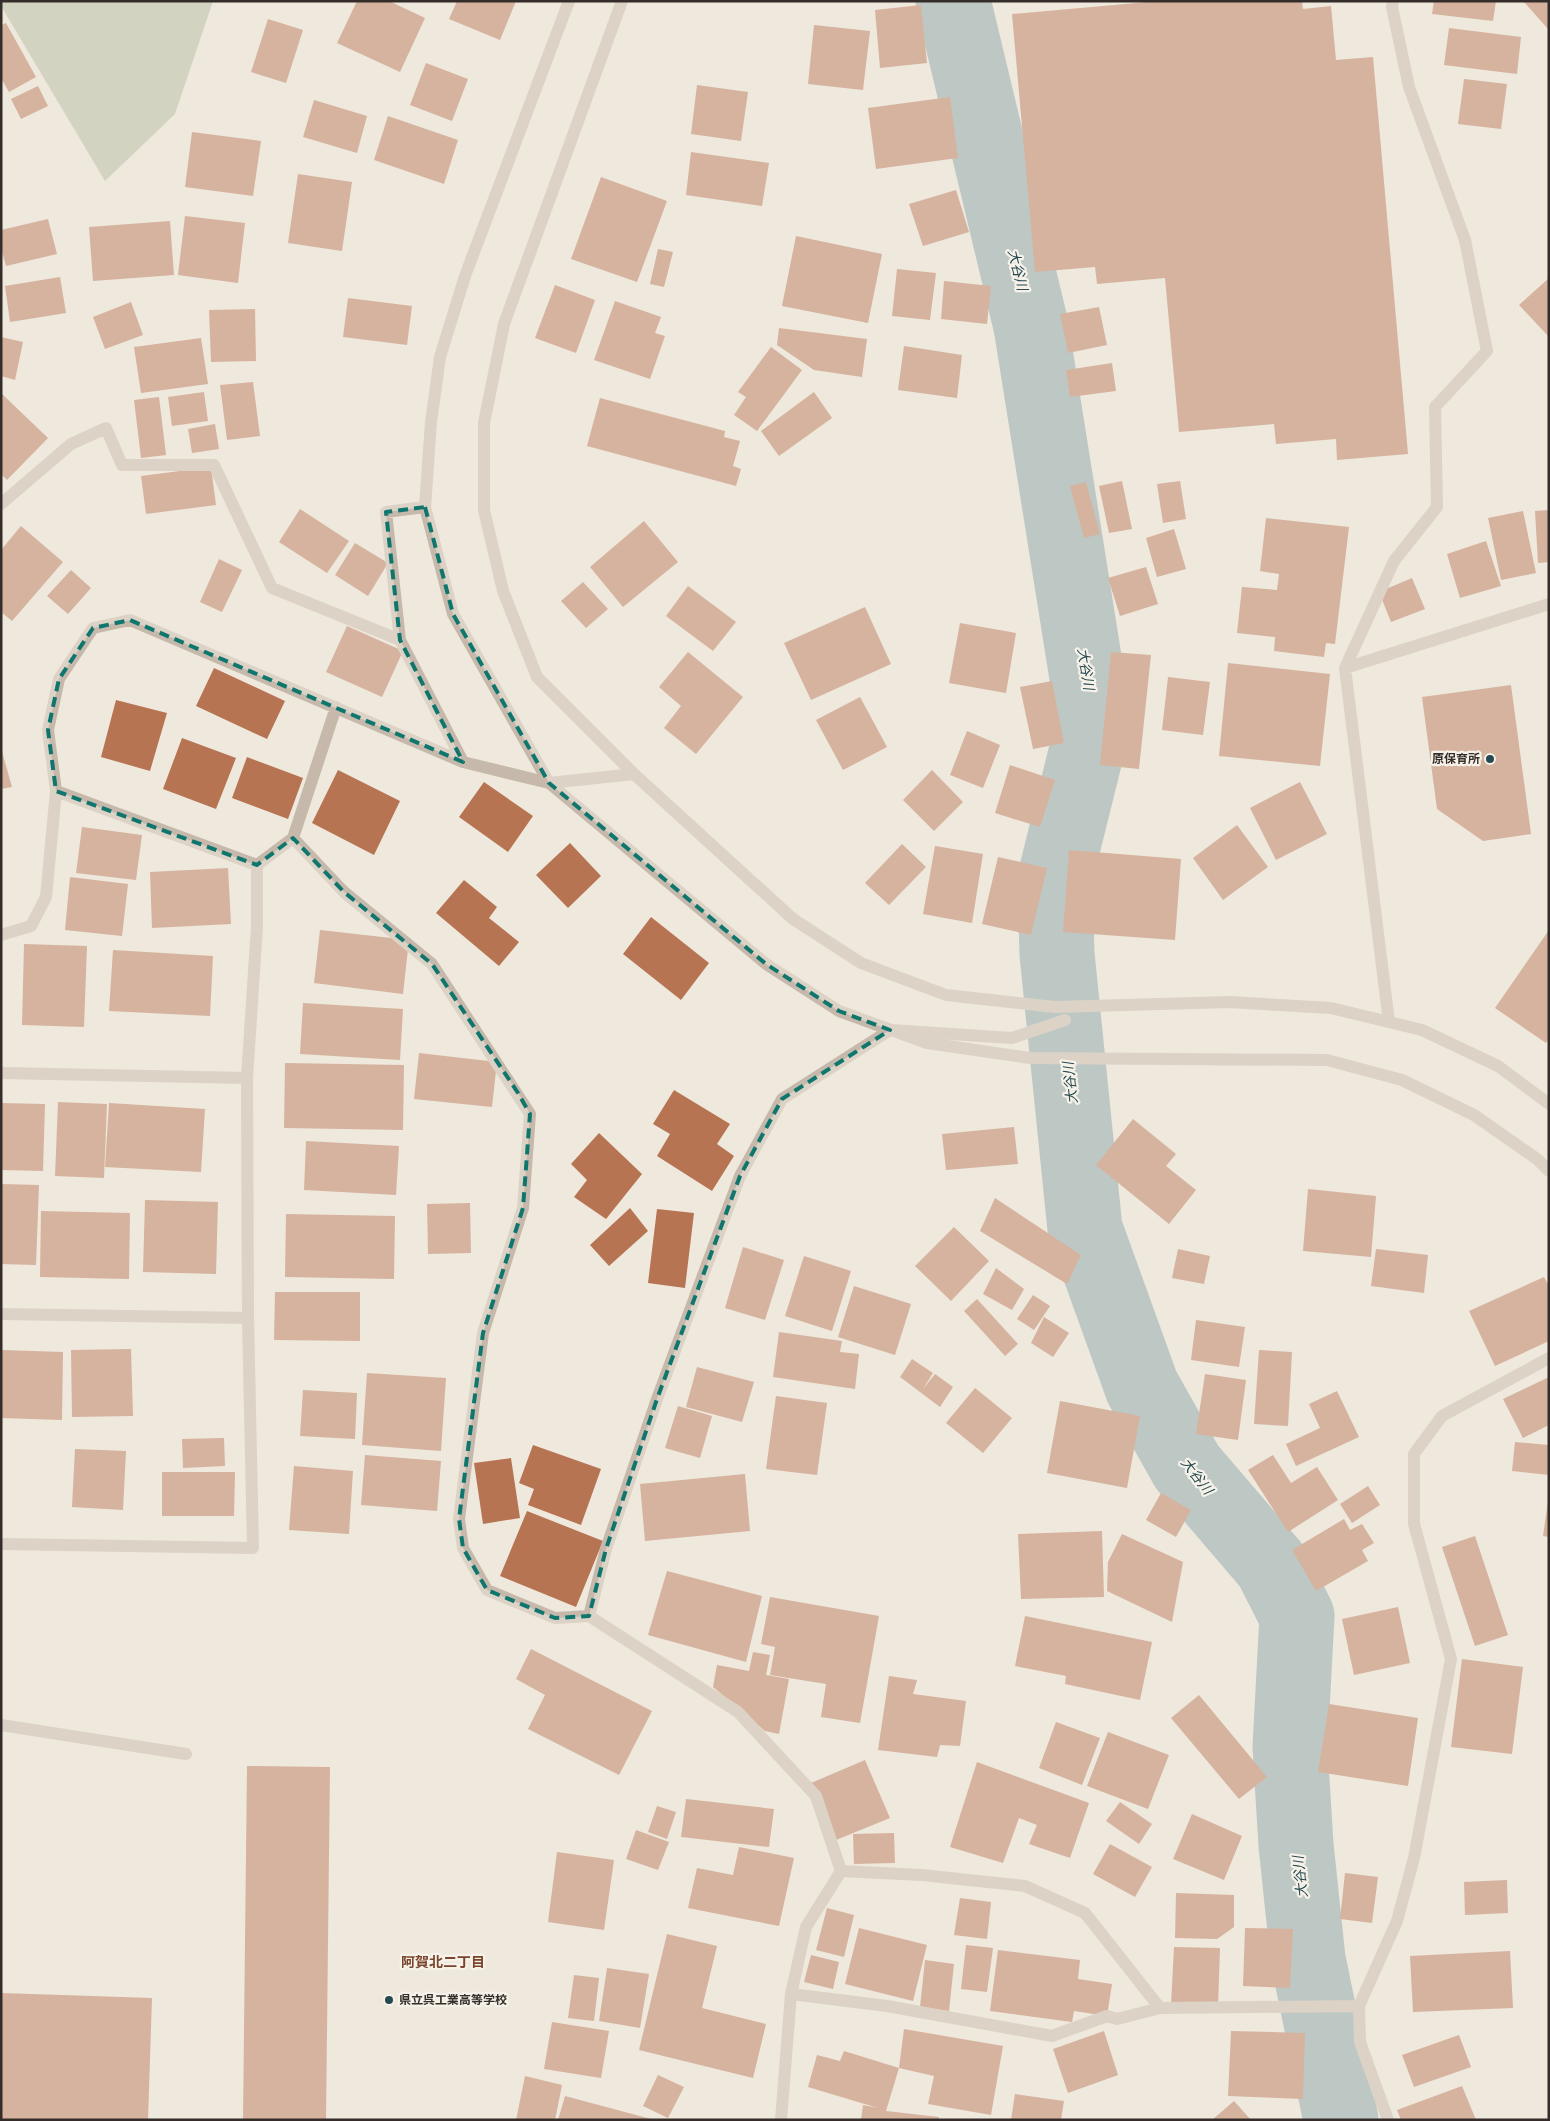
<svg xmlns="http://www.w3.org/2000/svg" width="1550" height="2121" viewBox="0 0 1550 2121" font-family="'Work Sans','Noto Sans JP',sans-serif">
<rect width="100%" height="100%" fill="#efe8dd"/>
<!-- green -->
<path fill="#b0bc9f" d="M1,1H213L175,114L105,181L1,6Z"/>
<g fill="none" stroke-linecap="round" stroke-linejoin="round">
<!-- river -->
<path stroke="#80a3a9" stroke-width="75" d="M953,1L1031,326L1094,721L1055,878L1057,954L1085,1229L1142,1387L1187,1467L1271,1565L1297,1616L1290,1747L1296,1845L1308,1959L1341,2120"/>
</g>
<!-- building -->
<path fill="#b77453" d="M357,1H389L425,18L400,72L337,43Z
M457,1H516L500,40L449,19Z
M1159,1H1302L1303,9L1331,6L1336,60L1373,57L1408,454L1337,460L1336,439L1276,444L1274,424L1179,432L1165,278L1097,284L1095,267L1035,272L1012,14Z
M1434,1H1496L1493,21L1432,14Z
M1523,1H1549V30Z
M921,5L927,63L880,68L875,10Z
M268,19L303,30L286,83L251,72Z
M6,23L36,77L9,92L1,78V25Z
M814,25L870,31L863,90L808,84Z
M1449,28L1521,37L1517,74L1444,65Z
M426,63L468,79L452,121L410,105Z
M1464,79L1507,84L1501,129L1458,124Z
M697,85L748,92L741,141L691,134Z
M38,86L48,106L21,119L11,99Z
M950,97L958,158L876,169L868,108Z
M314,100L367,116L357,153L303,137Z
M388,116L458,140L444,184L374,160Z
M192,132L261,141L253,196L185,187Z
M691,152L769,163L762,206L686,195Z
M298,174L352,182L342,251L288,243Z
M601,177L667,201L637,282L571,259Z
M956,190L969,232L923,246L909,204Z
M185,216L245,223L238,283L178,275Z
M48,219L57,254L6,266L1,248V230Z
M170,221L174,275L93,281L89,227Z
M796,236L882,254L868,323L782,306Z
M658,249L673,252L664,287L650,284Z
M897,269L936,273L930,320L892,316Z
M60,277L66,313L10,322L5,286Z
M1549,278V337L1519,305Z
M944,281L991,286L987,324L941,319Z
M555,285L595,300L576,353L535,338Z
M348,298L412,306L407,345L343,337Z
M615,301L661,317L655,333L665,336L650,379L594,360Z
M131,302L143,335L105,349L93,317Z
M1099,307L1107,345L1068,353L1060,314Z
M255,309L256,361L211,362L209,310Z
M779,328L867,339L862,377L814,370L777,345Z
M1,337L23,342L15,380L1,376Z
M201,338L208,384L141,393L134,347Z
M904,346L962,355L957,398L898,390Z
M771,347L802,370L757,431L734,415L746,397L738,392Z
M1112,363L1116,391L1070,397L1066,370Z
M253,382L260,436L227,440L220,385Z
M204,392L208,421L172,426L168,397Z
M814,392L832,418L779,456L761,431Z
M1,393L48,438L7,480L1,474Z
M159,397L166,455L141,458L134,400Z
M600,398L725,431L724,437L740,441L733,466L741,469L736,486L587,446Z
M215,424L219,449L192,453L188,429Z
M211,467L216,505L146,514L141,476Z
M1122,481L1132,529L1109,533L1099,486Z
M1180,481L1186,519L1163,523L1157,484Z
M1086,482L1100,534L1084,538L1070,486Z
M300,509L349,541L327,573L279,542Z
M1549,510V562L1538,563L1535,511Z
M1523,511L1536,573L1501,580L1488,518Z
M1266,518L1349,527L1335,644L1326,643L1324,657L1274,651L1275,637L1237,633L1242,587L1277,590L1279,574L1260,571Z
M644,521L678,562L623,607L590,567Z
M21,526L63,562L12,621L1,612V550Z
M1174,529L1186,569L1157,577L1146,538Z
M1486,541L1501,586L1460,598L1447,554Z
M355,543L388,563L368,596L335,575Z
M219,559L242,570L222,612L200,602Z
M1146,567L1158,604L1120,616L1108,578Z
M71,570L91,588L68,614L47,596Z
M1412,578L1425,609L1391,622L1379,592Z
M583,582L608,609L586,628L561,601Z
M688,586L736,622L713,651L666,616Z
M865,607L891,664L811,700L784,643Z
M960,623L1016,633L1006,693L949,683Z
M347,626L403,651L382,697L326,672Z
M688,652L743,697L696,754L664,728L681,706L659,687Z
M1111,652L1151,655L1139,769L1100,765Z
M1228,663L1330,674L1320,766L1219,756Z
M214,668L285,701L267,739L196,706Z
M1168,677L1210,682L1203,735L1162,730Z
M1052,681L1064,743L1033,749L1020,687Z
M1511,685L1531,834L1483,841L1437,809L1422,697Z
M860,697L887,747L843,770L816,720Z
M116,700L167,713L150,771L101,757Z
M967,731L1000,745L983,788L950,775Z
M182,738L236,758L216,809L163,789Z
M1,748L12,787L1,789Z
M247,757L303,778L288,819L232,798Z
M1010,765L1055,780L1040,827L995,813Z
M338,770L400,801L374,855L312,823Z
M932,770L963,802L934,831L903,800Z
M484,782L533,816L508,852L459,817Z
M1300,782L1327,834L1276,860L1250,808Z
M1237,825L1268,867L1223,900L1193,858Z
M82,827L142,835L136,880L76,873Z
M570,843L601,876L568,908L536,875Z
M902,844L926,867L889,905L865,883Z
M935,846L983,854L972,923L923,914Z
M1069,850L1181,859L1175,940L1063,932Z
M998,857L1047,868L1031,935L982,924Z
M228,868L231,924L152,928L150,872Z
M70,877L128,884L122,936L65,930Z
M464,880L497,907L489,918L519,942L499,966L436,913Z
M651,917L709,963L681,1000L623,954Z
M320,930L409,940L403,994L314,983Z
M1549,930V1039L1546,1043L1495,1008Z
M24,944L87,946L84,1027L22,1025Z
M113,950L213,956L210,1016L109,1011Z
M303,1003L403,1009L400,1060L300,1054Z
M419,1053L497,1062L492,1107L414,1099Z
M285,1063L404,1065L403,1130L284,1128Z
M674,1090L730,1124L717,1144L734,1156L712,1191L657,1156L670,1134L653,1124Z
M58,1102L107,1104L104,1178L55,1176Z
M1,1103L45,1104L43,1171L1,1170Z
M109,1103L205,1109L201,1172L105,1167Z
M1133,1119L1176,1154L1166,1166L1196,1190L1169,1224L1096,1165Z
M1014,1127L1018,1164L946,1170L942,1134Z
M599,1133L642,1174L606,1219L574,1197L587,1180L571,1164Z
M306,1141L399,1146L396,1195L304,1190Z
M1,1184L39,1185L36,1265L1,1264Z
M1308,1189L1376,1196L1371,1257L1303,1251Z
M995,1198L1081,1255L1067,1284L980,1231Z
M145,1200L218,1202L216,1274L143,1272Z
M470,1203L471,1253L428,1254L427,1204Z
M630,1208L648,1231L609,1266L590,1245Z
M657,1209L694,1213L685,1288L648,1283Z
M41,1211L130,1213L129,1279L40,1277Z
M286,1214L395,1216L394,1279L285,1277Z
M954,1227L989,1261L951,1301L915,1266Z
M743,1247L784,1260L765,1320L725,1308Z
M1178,1249L1210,1256L1204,1284L1172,1278Z
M1376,1249L1428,1255L1424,1293L1371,1286Z
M804,1256L851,1271L832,1331L785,1316Z
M996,1268L1024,1289L1012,1310L983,1294Z
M1544,1277L1549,1286V1341L1495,1366L1469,1311Z
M854,1286L911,1304L895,1355L838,1337Z
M275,1292H360V1341L274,1340Z
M1033,1295L1050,1306L1034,1330L1017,1319Z
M977,1299L1018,1344L1005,1356L964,1311Z
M1044,1317L1069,1333L1053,1357L1031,1343Z
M1196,1320L1245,1327L1239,1367L1191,1360Z
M779,1332L842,1341L840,1352L859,1354L855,1389L773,1377Z
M131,1349L133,1416L72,1417L71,1350Z
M2,1350L63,1352L62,1420L1,1418Z
M1259,1350L1292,1352L1288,1426L1254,1424Z
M912,1359L933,1373L923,1389L935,1374L953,1387L940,1407L900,1377Z
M697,1367L754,1382L742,1422L686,1407Z
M367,1373L446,1378L441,1451L362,1445Z
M1205,1374L1246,1380L1238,1440L1196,1434Z
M1549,1377V1425L1523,1438L1503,1399Z
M975,1388L1012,1418L983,1453L946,1423Z
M303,1390L357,1393L355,1439L300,1436Z
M1337,1391L1359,1437L1296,1466L1286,1444L1320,1428L1309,1404Z
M776,1396L827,1403L817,1475L766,1469Z
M1060,1401L1140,1416L1127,1488L1047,1473Z
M678,1406L712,1416L700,1458L665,1448Z
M224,1438L225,1466L183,1468L182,1439Z
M1515,1442L1549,1445V1475L1512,1471Z
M533,1445L601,1469L581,1525L528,1505L534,1489L519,1483Z
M75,1449L126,1451L123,1510L72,1507Z
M365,1455L441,1461L437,1511L361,1505Z
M1273,1455L1291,1483L1317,1467L1338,1500L1288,1532L1248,1470Z
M511,1458L520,1518L483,1524L474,1463Z
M294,1466L353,1471L349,1534L289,1530Z
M162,1472H235L234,1516H162Z
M745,1474L750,1531L645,1541L640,1484Z
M1368,1486L1380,1505L1352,1523L1340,1504Z
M1161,1493L1191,1510L1176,1537L1146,1520Z
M1548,1501H1549V1537L1543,1536Z
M527,1511L603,1541L576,1607L500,1576Z
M1344,1519L1350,1530L1362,1524L1374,1543L1362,1550L1368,1561L1316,1591L1292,1550Z
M1102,1531L1104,1597L1021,1599L1018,1534Z
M1122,1534L1183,1562L1172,1622L1107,1591L1108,1562Z
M1475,1536L1508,1635L1475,1646L1442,1547Z
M667,1571L762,1596L746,1662L648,1635Z
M770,1597L879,1616L860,1723L821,1717L826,1684L770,1675L775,1647L761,1644Z
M1398,1607L1410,1663L1354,1675L1342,1619Z
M1025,1616L1152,1642L1140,1700L1065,1684L1066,1676L1015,1666Z
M531,1649L652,1711L619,1775L528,1729L545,1695L516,1679Z
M753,1652L770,1655L766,1675L789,1679L779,1734L765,1731L713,1687L717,1665L749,1671Z
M1462,1659L1523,1667L1512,1754L1451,1747Z
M889,1676L917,1680L913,1694L966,1701L960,1746L940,1745L937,1757L878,1750Z
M1199,1695L1267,1777L1239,1799L1171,1718Z
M1329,1704L1418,1718L1408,1786L1318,1772Z
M1056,1722L1100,1738L1082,1785L1039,1768Z
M1108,1732L1169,1755L1148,1809L1087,1786Z
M865,1760L890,1818L836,1840L811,1783Z
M977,1762L1089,1803L1070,1858L1029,1844L1037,1825L1019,1818L1003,1863L950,1847Z
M247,1766L330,1767L326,2120H243Z
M686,1799L774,1809L769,1847L681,1837Z
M1120,1802L1152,1824L1139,1844L1106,1821Z
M657,1806L676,1812L667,1839L648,1832Z
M1192,1814L1242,1836L1224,1880L1173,1859Z
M636,1830L669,1842L658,1870L626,1859Z
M894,1833L895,1863L854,1864L853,1834Z
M1110,1844L1152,1867L1135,1897L1093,1874Z
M739,1847L794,1858L779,1926L688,1908L697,1868L733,1875Z
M557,1852L614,1860L604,1930L548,1922Z
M1345,1873L1378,1877L1372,1923L1340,1919Z
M1507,1880L1508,1913L1465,1915L1464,1882Z
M1176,1893L1234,1895V1927L1217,1939L1175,1938Z
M960,1898L991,1902L987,1939L954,1935Z
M827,1908L854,1915L844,1957L816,1950Z
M859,1928L927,1945L913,2001L845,1984Z
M1245,1928L1293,1929L1290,1988L1243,1986Z
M667,1934L717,1946L702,2008L766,2024L753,2078L639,2050Z
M966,1945L993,1948L987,1992L961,1989Z
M1174,1947L1220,1948L1218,2007L1171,2005Z
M998,1950L1080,1960L1078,1979L1112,1984L1107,2016L1074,2011L1072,2022L990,2011Z
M1510,1951L1513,2008L1413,2012L1410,1956Z
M811,1955L839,1962L833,1989L804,1982Z
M925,1960L954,1964L949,2011L920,2007Z
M607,1968L649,1974L640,2028L599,2021Z
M574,1975L599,1978L594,2021L568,2018Z
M1,1993L152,1998L148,2120H1Z
M552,2022L609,2031L601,2078L544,2069Z
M904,2029L1003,2046L991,2115L928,2104L934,2076L899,2068Z
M1104,2031L1118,2075L1068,2093L1053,2049Z
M1231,2031L1305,2033L1303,2099L1228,2096Z
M1459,2035L1471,2067L1414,2087L1402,2055Z
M844,2051L899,2068L886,2111L939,2117V2120H861L863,2105L878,2108L808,2087L817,2055L840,2061Z
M658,2075L684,2087L668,2118L643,2106Z
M525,2076L562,2085L555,2120H516Z
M1462,2086L1476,2120H1401L1397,2110Z
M1015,2094L1064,2101L1061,2120H1011Z
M565,2096L651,2119V2120H558Z
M1234,2101L1251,2120H1212Z"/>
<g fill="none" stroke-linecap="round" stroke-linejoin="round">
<!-- service -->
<path stroke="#c6b9ab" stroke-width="12" d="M791,1994L887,2006L1052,2036L1107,2016L1117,2019L1160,2008"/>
<!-- minor -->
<path stroke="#c6b9ab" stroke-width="12" d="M1,504L71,444L106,428L122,465H214L272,588L400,640
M425,507L386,512L400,640L463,762
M1345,668L1549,604
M293,838L344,892L432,964L530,1114L523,1208L483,1333L459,1519L463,1548L487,1590L555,1618L589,1616
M257,865L293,838L336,707
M1,935L31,926L46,897L56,791L48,730L59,679L93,628L130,620L463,762L549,783L634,774
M1389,1022L1345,668L1394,561L1437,507L1435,407L1487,351L1465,240L1409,87L1392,7L1393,1
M1,1073L247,1078
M1,1314L248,1318
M1,1544L253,1548L248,1318L247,1078L257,926V865L56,791
M1,1725L186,1754
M841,1871L816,1796L738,1712L589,1616L606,1549L657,1399L740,1176L782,1099L890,1030L1012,1038L1065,1020
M841,1871L922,1875L1025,1886L1085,1913L1160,2008L1359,2006
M781,2120L791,1994L806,1927L841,1871
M1388,2120L1360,2042L1359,2006L1397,1921L1414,1858L1451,1659L1414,1524V1454L1442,1416L1549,1358"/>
<!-- tertiary -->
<path stroke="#c6b9ab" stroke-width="12" d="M569,1L465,276L440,357L431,422L425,507L453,614L549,783L766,964L839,1011L927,1043L1030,1058L1327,1060L1402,1080L1474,1115L1537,1159L1549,1171
M622,1L504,324L484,423V510L503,591L537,677L634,774L793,919L861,963L946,995L1055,1007L1229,1002L1331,1008L1422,1030L1498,1066L1549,1104"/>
</g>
<!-- marked area -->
<path d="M0 0H1550V2121H0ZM425,507L453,614L549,783L766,964L839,1011L890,1030L782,1099L740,1176L657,1399L606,1549L589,1616L555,1618L487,1590L463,1548L459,1519L483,1333L523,1208L530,1114L518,1093L432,964L344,892L293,838L257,865L56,791L48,730L59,679L93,628L130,620L463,762L400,640L386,512Z" fill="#efe8dd" fill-opacity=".55" fill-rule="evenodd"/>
<path fill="none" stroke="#0f766e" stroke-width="4" stroke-dasharray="10 6" stroke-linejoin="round" d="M425,507L453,614L549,783L766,964L839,1011L890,1030L782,1099L740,1176L657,1399L606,1549L589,1616L555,1618L487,1590L463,1548L459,1519L483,1333L523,1208L530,1114L518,1093L432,964L344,892L293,838L257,865L56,791L48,730L59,679L93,628L130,620L463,762L400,640L386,512Z"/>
<!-- markers -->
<g fill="#244951" stroke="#f7f2e9" stroke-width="2">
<circle cx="1490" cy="759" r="5"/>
<circle cx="389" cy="2000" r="5"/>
</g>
<g text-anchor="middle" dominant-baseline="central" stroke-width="4.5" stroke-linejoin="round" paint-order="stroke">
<!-- poi labels -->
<g font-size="12" font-weight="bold" fill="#342d29" stroke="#f7f2e9" text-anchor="end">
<text x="1480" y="759">原保育所</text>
<text x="399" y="2000" text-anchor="start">県立呉工業高等学校</text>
</g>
<!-- water labels -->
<g font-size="14" font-style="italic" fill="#244951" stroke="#f7f2e9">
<text transform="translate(1018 270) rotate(76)">大谷川</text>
<text transform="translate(1086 669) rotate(81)">大谷川</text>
<text transform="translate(1070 1083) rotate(-96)">大谷川</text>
<text transform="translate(1197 1476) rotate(52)">大谷川</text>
<text transform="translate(1300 1877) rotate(-96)">大谷川</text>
</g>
<!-- neighbourhood labels -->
<g font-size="14" font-weight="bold" fill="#79452c" stroke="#f7f2e9">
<text x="443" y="1962">阿賀北二丁目</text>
</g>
</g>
<!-- border -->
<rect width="1550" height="2121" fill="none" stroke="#342d29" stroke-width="5"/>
</svg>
